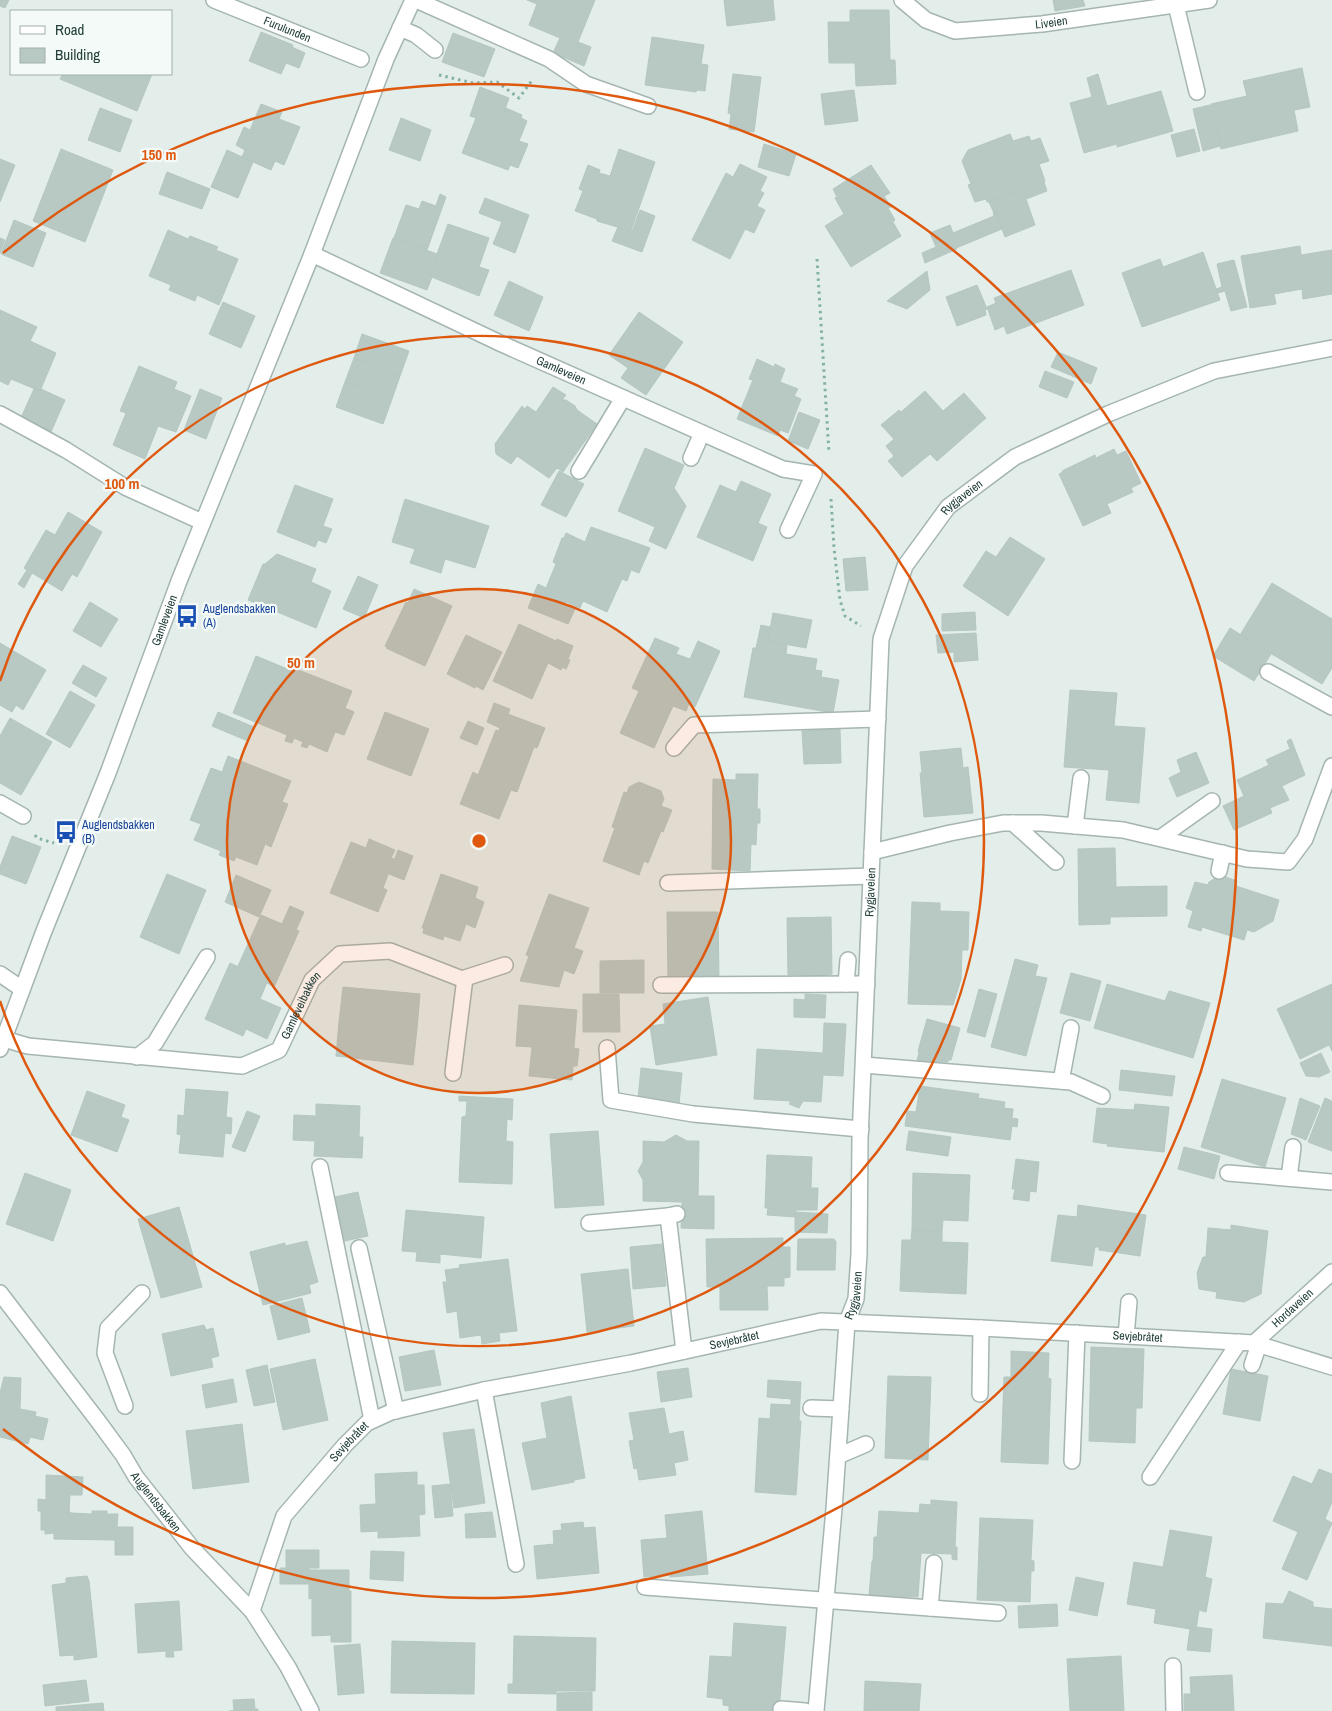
<svg xmlns="http://www.w3.org/2000/svg" width="1332" height="1711" viewBox="0 0 1332 1711" font-family="'Archivo Narrow',sans-serif">
<rect width="100%" height="100%" fill="#e3edea"/>
<!-- building -->
<path fill="#b8c8c3" stroke="#b5c7c1" d="M0,0H9L5,8L0,6Z
M527,0H595L578,42L591,47L584,66L553,53L560,38L529,25L537,4Z
M724,0H773L775,20L727,26Z
M1053,0H1083L1085,6L1055,11Z
M850,10H889L890,60H895L896,84L856,86L855,63H829L828,22H850Z
M261,32L293,45L292,47L305,53L299,68L286,63L281,74L249,61Z
M453,33L495,49L484,77L442,62Z
M652,37L704,45L701,64L708,65L705,91L697,90L696,92L645,85Z
M1302,68L1310,107L1294,110L1298,131L1221,149L1211,104L1247,96L1243,81Z
M63,74H152L137,111L60,79Z
M733,74L761,77L754,132L729,129L731,114L728,113Z
M1098,74L1107,106L1161,91L1173,131L1117,147V144L1084,153L1070,103L1092,97L1087,78Z
M480,87L509,98L504,112L506,108L522,115L521,118L527,121L519,141L528,144L518,168L510,165L508,170L462,153L476,118L470,116Z
M854,90L858,121L825,125L821,94Z
M261,104L282,112L279,119L300,127L284,165L275,161L271,170L242,157L245,150L236,145L244,127L250,130Z
M1210,105L1220,146L1203,151L1193,109Z
M100,108L132,120L120,152L88,140Z
M401,118L431,130L420,161L389,150Z
M1194,129L1200,151L1177,157L1171,135Z
M1010,134L1013,141L1029,136L1031,141L1040,138L1049,161L1039,164L1045,181L989,202H987L986,199L975,202L968,185L971,184L962,161L968,150Z
M764,144L796,154L789,176L758,167Z
M61,149L113,170L85,242L33,221Z
M619,149L655,162L631,231L597,221V219L575,211L583,191L579,189L588,165L600,170L599,173L610,176Z
M227,150L253,162L238,198L211,187Z
M0,159L15,165L0,202Z
M740,164L767,177L760,191L764,193L757,206L765,210L754,233L745,229L730,259L692,240L726,173L733,177Z
M871,165L890,193L884,196L891,207L888,208L895,220L893,222L901,236L851,267L825,226L844,214L835,198L837,197L833,189Z
M167,172L210,189L202,209L159,194Z
M1044,182L1047,191L1026,199L1035,225L1005,237L995,210L993,211L989,202Z
M440,194L446,197L427,250L394,238L406,205L419,209L422,201L436,206L433,214Z
M485,198L529,215L515,253L493,244L502,222L479,213Z
M640,210L655,216L642,252L612,241L618,227L632,232Z
M995,210L1002,229L956,248L957,249L925,263L922,253L936,247L930,233L950,225L953,233L994,216L993,212Z
M14,220L46,233L33,267L1,254Z
M448,224L489,238L479,267L489,270L479,296L429,276Z
M168,230L188,239L190,236L218,247L216,250L238,259L219,305L197,295L195,301L169,290L171,285L149,276Z
M0,238L5,240L0,253Z
M393,238L437,254L429,276L432,277L427,290L380,273Z
M1300,246L1301,255L1332,250V294L1303,299L1302,289L1274,294L1276,304L1250,308L1241,256Z
M1203,252L1220,300L1142,327L1122,273L1160,259L1163,267Z
M1234,260L1247,307L1231,311L1225,291L1218,293L1216,289L1222,287L1217,264Z
M1071,270L1084,305L1007,334L1004,326L995,330L987,307L996,303L994,298Z
M927,271L930,290L907,309L887,301Z
M509,281L543,297L529,331L494,315Z
M977,285L987,309L985,310L986,315L957,326L946,297Z
M223,302L255,316L241,348L209,334Z
M0,310L37,327L30,341L56,353L40,391L11,379L8,385L0,381Z
M639,312L683,342L646,395L621,378L628,368L609,355Z
M362,334L409,351L400,376L354,358Z
M1058,352L1097,368L1091,384L1051,367Z
M354,358L400,376L392,399L345,382Z
M757,359L774,367L775,364L785,369L780,382L798,389L794,396L801,399L788,433L780,430L778,436L737,419L753,380L749,379Z
M139,366L177,382L174,389L191,396L176,432L158,426L145,459L113,445L126,413L120,411Z
M1045,371L1074,382L1067,398L1039,387Z
M345,382L392,399L383,424L336,407Z
M553,387L566,395L562,400H566L575,406L577,410L597,424L563,472L557,468L549,478L517,456L511,464L496,454L495,444L522,406L525,409L527,406L536,412Z
M34,389L40,391L41,389L65,400L50,434L20,420Z
M200,389L222,398L206,439L184,430Z
M925,391L943,411L964,393L986,418L937,461L930,454L902,477L888,461L894,456L886,446L894,439L881,425L899,410L901,412Z
M799,412L820,420L808,449L788,441Z
M645,448L684,465L674,488L686,506L666,549L649,541L655,527L618,511Z
M1114,449L1117,455L1126,451L1141,483L1131,488L1133,492L1107,504L1111,513L1083,526L1059,474L1063,472L1062,471L1095,455L1096,458Z
M559,471L584,484L566,517L541,505Z
M741,481L771,494L758,523L767,527L753,561L697,537L720,485L736,492Z
M295,485L333,499L323,526L332,529L326,543L318,540L315,547L277,532Z
M405,499L489,526L475,568L445,559L441,573L410,563L415,549L392,542Z
M68,512L102,532L77,577L72,574L62,591L32,573L24,588L18,584L27,570L24,568L46,530L55,535Z
M591,527L650,548L639,573L631,570L627,581L622,579L607,612L583,601L580,608L566,602L564,605L575,609L568,624L528,608L538,584L546,588L556,564L553,562L562,538H564L566,533L585,542Z
M1010,537L1045,559L1008,616L963,586L986,551L996,557Z
M277,554L316,569L311,582L331,591L316,628L248,600L263,564H265Z
M865,557L868,590L846,591L843,559Z
M358,576L378,585L364,618L343,609Z
M1272,583L1332,619V668L1322,684L1240,635Z
M414,589L452,606L425,666L386,648L387,647L385,646L406,602L408,603Z
M90,602L118,619L101,647L73,631Z
M975,612L976,630L942,631V614Z
M773,613L812,620L806,648L768,641Z
M519,624L556,641L557,639L573,646L568,659L570,660L566,669L562,667L561,670L548,663L532,699L493,681Z
M761,625L770,627L768,641L787,645L786,654L817,659L815,670L822,671L821,677L839,680L833,713L744,697L753,648H756Z
M1230,628L1271,654L1254,681L1213,656Z
M976,633L978,660L954,662V652L938,653L936,635Z
M466,635L502,652L483,690L476,686L475,688L447,674Z
M655,638L679,648L676,654L690,659L698,641L720,651L695,707L689,704L686,711L673,706L654,748L620,733L639,691L632,688Z
M0,643L46,670L23,710L16,705L12,712L0,705Z
M256,656L295,672L296,669L352,691L345,708L354,712L344,735L335,732L327,752L309,744L307,748L301,746L303,742L294,738L292,743L285,741L287,735L233,713Z
M83,665L107,678L96,697L72,683Z
M1070,690L1117,693L1114,726L1145,728L1139,803L1106,800L1109,770L1064,767Z
M70,691L95,705L70,748L46,734Z
M494,703L510,709L508,714L545,728L537,748L534,747L517,792L511,790L499,819L460,804L473,772L478,775L496,730L499,731L500,728L487,722Z
M218,712L254,727L248,741L212,726Z
M385,712L429,729L411,776L367,759Z
M10,718L52,742L21,795L0,783V736Z
M468,721L484,728L477,745L460,738Z
M840,729L841,763L804,764L802,731Z
M1291,739L1305,775L1282,786L1289,800L1270,808L1272,813L1234,830L1223,806L1244,796L1237,780L1269,765L1266,760L1290,749L1287,741Z
M961,748L963,768L968,767L973,813L924,817L920,773H922L920,752Z
M1196,752L1209,783L1177,797L1169,778L1181,772L1177,760Z
M228,756L291,781L282,802L288,804L271,847L265,844L257,865L236,857L234,861L219,855L221,851L194,840L201,824L190,820L211,768L222,772Z
M736,774H758L757,809H760V823H757L756,845L751,844L750,871L712,869L713,779L736,780Z
M639,782L661,791L664,799L661,806L672,810L663,832L661,831L648,863L644,861L639,875L603,861L615,828L612,827L624,792L627,793L629,787Z
M12,836L41,847L26,884L0,874V867Z
M369,839L395,850L391,858L394,859L383,888L387,890L378,912L330,893L351,842L366,848Z
M1115,848L1116,887L1167,886V916L1110,917V924L1079,925L1078,849Z
M398,850L413,856L404,880L389,874Z
M167,874L206,890L179,954L140,937Z
M441,874L478,887L475,898L484,902L475,928L466,924L460,941L444,936L443,940L423,933L424,928H422Z
M236,875L271,890L259,917L225,902Z
M1220,875L1237,881L1236,886L1279,900L1273,921L1254,932L1247,930L1244,940L1202,927L1201,931L1188,927L1193,911L1186,908L1195,882L1208,885L1209,882Z
M549,894L589,908L574,948L583,951L574,974L564,970L559,987L520,981L529,956L526,955Z
M912,902L940,903V911L969,912L968,950H962L961,979L953,1005L908,1004Z
M290,906L304,912L296,930L299,931L274,987L267,983L268,980L238,966L261,915L282,924Z
M667,912H718L719,980L668,981Z
M831,917L832,974L825,975V980L802,981V975H788L787,918Z
M1015,959L1038,965L1035,976L1047,978L1026,1056L991,1047Z
M644,960V993H600V961Z
M230,963L268,980L260,999L281,1008L267,1039L246,1029L243,1036L205,1019Z
M1071,973L1101,981L1090,1021L1060,1013Z
M1107,984L1165,1001L1169,991L1210,1003L1193,1058L1094,1028Z
M1332,984V1051L1329,1045L1300,1059L1277,1009Z
M343,987L420,994L417,1029L339,1022Z
M979,989L997,994L985,1037L967,1032Z
M583,994H619L620,1032H583Z
M805,994L826,995L825,1018L794,1017V999L805,1000Z
M708,997L717,1055L656,1065L650,1026L665,1024L663,1004Z
M519,1005L577,1010L574,1048L579,1049L577,1066H573L572,1080L529,1076L532,1047L516,1046Z
M927,1019L960,1028L951,1060H948V1062L917,1061L919,1052L918,1051Z
M339,1022L417,1029L413,1065L336,1056Z
M824,1023L846,1024L843,1076L823,1075L821,1102L803,1101L799,1108L789,1104L791,1101L754,1099L757,1049L823,1053Z
M1321,1053L1330,1072L1319,1077L1306,1076L1300,1063Z
M641,1068L682,1073L679,1104L638,1099Z
M1121,1070L1175,1076L1172,1096L1119,1090Z
M1222,1079L1286,1098L1265,1167L1201,1147Z
M920,1086L979,1094L978,1098L1005,1102L1004,1108L1013,1109L1012,1118L1018,1119L1017,1127L1012,1126L1010,1140L905,1126L907,1111L916,1112Z
M186,1089L228,1092L226,1117L232,1118L231,1134L225,1133L223,1157L179,1153L181,1135L177,1134L178,1115L184,1116Z
M87,1091L125,1105L121,1117L129,1120L117,1152L71,1135Z
M459,1096L513,1099L512,1120L507,1119L506,1141L513,1142L512,1184L459,1182L462,1117L466,1116L467,1101H459Z
M1300,1098L1320,1106L1306,1140L1291,1134Z
M1325,1098L1332,1101V1151L1308,1142Z
M316,1104L360,1106L359,1137H363L362,1158L314,1156L315,1141L293,1140L294,1115L316,1116Z
M1135,1104L1169,1107L1164,1152L1107,1146L1108,1144L1093,1142L1097,1108L1134,1110Z
M247,1111L260,1116L245,1152L232,1147Z
M598,1131L604,1205L555,1208L550,1134Z
M909,1131L951,1137L948,1156L906,1150Z
M676,1135L687,1141H699L698,1196H714V1229L681,1228L682,1202L643,1201V1180L638,1171L643,1162V1141L664,1142Z
M1184,1147L1220,1156L1214,1179L1178,1169Z
M767,1155L812,1157L811,1188H818L817,1210H796L795,1217L767,1215L768,1208H765Z
M1016,1159L1039,1162L1036,1192L1030,1191L1029,1201L1013,1199L1015,1189H1012Z
M25,1173L71,1190L53,1241L6,1224Z
M913,1173L970,1175L968,1221L943,1220L942,1231L912,1230Z
M358,1192L368,1236L340,1242L330,1198Z
M1078,1205L1146,1215L1140,1256L1099,1250V1247H1095L1092,1266L1051,1261L1058,1215L1077,1217Z
M179,1207L202,1287L161,1298L138,1219Z
M406,1210L484,1217L481,1258L440,1254V1263L416,1261L417,1252L402,1251Z
M795,1212L828,1214L827,1233L795,1232Z
M1231,1225L1268,1231L1261,1294L1244,1302L1216,1298L1217,1292L1199,1289L1197,1273L1203,1257H1206L1208,1228L1231,1230Z
M912,1230L942,1231V1242L968,1243L966,1294L900,1291L902,1240H911Z
M783,1238V1247H790V1277L784,1278V1286H767L768,1310H720V1287H707L706,1239Z
M798,1239H834L836,1242L835,1270H797Z
M307,1241L318,1282L309,1285L311,1293L263,1305L250,1252L285,1243V1246Z
M662,1244L666,1286L633,1289L630,1247Z
M508,1259L517,1331L499,1333L500,1341L482,1344L481,1335L460,1338L457,1311L447,1313L443,1282H447L445,1270L460,1268L459,1265Z
M628,1269L634,1326L587,1332L581,1274Z
M302,1298L310,1332L278,1340L270,1306Z
M204,1325L206,1330L213,1328L219,1356L211,1358L213,1367L171,1376L162,1334Z
M1091,1347L1144,1349L1142,1408H1136L1135,1443L1089,1441Z
M434,1350L441,1385L405,1391L399,1357Z
M1011,1351L1049,1353L1048,1378L1051,1379L1048,1464L1001,1462L1004,1377H1011Z
M315,1359L328,1420L283,1430L270,1369Z
M267,1365L275,1402L254,1406L246,1370Z
M688,1368L692,1397L661,1402L657,1372Z
M1231,1369L1268,1376L1260,1421L1223,1414Z
M888,1376L931,1377L928,1460L885,1458Z
M4,1377L21,1378L20,1409L36,1412L35,1416L48,1419L43,1440L30,1437L28,1444L0,1437V1393Z
M233,1379L237,1402L206,1408L202,1385Z
M768,1380L801,1382L799,1421H801L796,1495L755,1492L759,1418L770,1419L771,1404L791,1405V1399L767,1397Z
M571,1396L585,1478L574,1480V1482L532,1490L522,1443L547,1438L541,1403Z
M664,1408L669,1434L683,1431L688,1460L674,1463L676,1475L639,1480L637,1468L634,1469L629,1441L634,1440L629,1413Z
M242,1424L249,1482L193,1489L186,1431Z
M474,1429L485,1503L454,1508L443,1433Z
M1319,1469L1332,1474V1502L1325,1519L1332,1523L1307,1580L1282,1569L1298,1532L1273,1521L1293,1476L1312,1484Z
M417,1472V1485H424L425,1514L419,1515L420,1536L378,1538V1531L361,1532L360,1505L376,1504L375,1474Z
M46,1475L83,1477L82,1495H70L69,1511L71,1513L92,1514V1511H107V1514H118L117,1527H133V1555H115V1540L54,1539V1533L45,1534V1530H41V1511H38V1499L46,1500Z
M450,1484L453,1516L435,1518L432,1486Z
M931,1500L957,1502L955,1547H957V1560L952,1559V1554L921,1553L918,1597L869,1595L872,1561H873L874,1537H877L879,1511L919,1513L920,1504L931,1505Z
M702,1511L708,1574L670,1577V1575L644,1577L641,1540L667,1538L665,1515Z
M492,1512L496,1537L466,1538L465,1514Z
M980,1518L1033,1520L1031,1560L1034,1561V1571H1031L1030,1602L977,1600Z
M583,1522L584,1528L595,1527L599,1573L537,1579L534,1546L554,1544L553,1531L562,1530L561,1524Z
M1170,1530L1212,1537L1205,1577L1212,1579L1206,1612L1199,1610L1196,1630L1154,1623L1156,1609L1127,1604L1134,1562L1163,1567Z
M286,1550H319V1568H286Z
M371,1551L404,1552L403,1581L370,1579Z
M280,1568H309V1584H280Z
M309,1570H349V1591H351V1642H331V1635L312,1636V1598L309,1599Z
M87,1576L89,1581L97,1657L74,1660V1655L60,1656L52,1585L66,1583V1578Z
M1076,1577L1104,1583L1097,1616L1069,1610Z
M1289,1591L1313,1602V1607L1332,1609V1646L1263,1638L1266,1603L1283,1604Z
M179,1601L182,1650L173,1651L174,1657H166V1651L138,1653L135,1604Z
M1057,1604L1058,1626L1019,1628L1018,1606Z
M734,1623L786,1627L779,1711H729V1706L723,1705V1699L707,1697L710,1656L732,1657Z
M1196,1627L1212,1629L1210,1652L1187,1650L1190,1629L1196,1630Z
M514,1636L596,1638L595,1691H556V1694L508,1693V1684H513Z
M392,1641L475,1643L474,1694L391,1693Z
M360,1644L364,1693L338,1695L334,1646Z
M1121,1656L1124,1711H1070L1067,1659Z
M1232,1675L1234,1711H1184V1694H1191L1190,1677Z
M86,1680L89,1701L45,1706L43,1685Z
M865,1681L921,1684L919,1711H864Z
M592,1692V1711H557V1693Z
M254,1699L255,1709H258V1711H229H234L233,1700Z
M103,1703L104,1711H56V1707Z"/>
<g fill="none" stroke-linecap="round" stroke-linejoin="round">
<defs>
<g id="minor">
<path id="s1" d="M214,0L361,59"/>
<path d="M416,0L549,59L586,84L648,106"/>
<path id="s2" d="M902,0L926,20L955,31L1042,24L1209,0"/>
<path d="M1176,5L1197,92"/>
<path d="M400,28L416,35L435,50"/>
<path id="s3" d="M312,254L502,344L783,469L814,474L788,530"/>
<path d="M0,414L66,450L125,487L202,522"/>
<path d="M691,458L702,433"/>
<path d="M579,471L623,398"/>
<path d="M1268,672L1332,707"/>
<path d="M674,748L694,725L878,719"/>
<path d="M0,803L23,816"/>
<path d="M1013,823L1056,862"/>
<path d="M1075,826L1081,778"/>
<path d="M1160,838L1212,801"/>
<path d="M872,852L950,833L1003,823H1041L1123,830L1247,859L1288,862L1305,839L1332,766"/>
<path d="M1219,871L1223,853"/>
<path d="M668,883L871,876"/>
<path d="M0,974L22,989"/>
<path d="M846,984L848,960"/>
<path d="M661,985L867,984"/>
<path id="s4" d="M4,1039L28,1046L242,1066L279,1050L312,980L340,954L390,951L462,979L505,965"/>
<path d="M607,1048L611,1100L693,1114L861,1129"/>
<path id="s5" d="M0,1049L44,931L108,773L179,581L312,254L386,59L413,0"/>
<path d="M137,1057L155,1043L207,957"/>
<path d="M864,1065L1071,1082L1102,1096"/>
<path d="M453,1073L465,978"/>
<path d="M1061,1081L1071,1028"/>
<path d="M320,1167L372,1420"/>
<path d="M1228,1173L1332,1182"/>
<path d="M1289,1178L1293,1147"/>
<path d="M668,1216L684,1351"/>
<path d="M589,1223L668,1216L677,1214"/>
<path d="M359,1248L396,1411"/>
<path id="s6" d="M0,1293L98,1421L123,1455L136,1477L192,1548L252,1611L288,1667L311,1711"/>
<path d="M1126,1336L1129,1302"/>
<path id="s7" d="M1254,1343L1332,1272"/>
<path d="M1252,1365L1259,1344"/>
<path d="M484,1390L516,1564"/>
<path d="M980,1394L981,1328"/>
<path d="M125,1406L105,1353L108,1328L142,1293"/>
<path d="M811,1408L841,1409"/>
<path d="M838,1456L866,1444"/>
<path d="M1072,1461L1077,1333"/>
<path d="M1150,1477L1239,1342"/>
<path d="M645,1587L998,1613"/>
<path d="M930,1608L934,1563"/>
<path id="s8" d="M252,1611L284,1516L345,1445L367,1423L391,1412L484,1390L631,1363L821,1321L981,1328L1254,1343L1332,1367"/>
<path d="M1173,1666L1174,1711"/>
<path d="M781,1709L805,1711"/>
<path id="s9" d="M816,1711L834,1509L847,1322L856,1299L859,1254L860,1139L881,639L905,566L948,507L1015,457L1108,414L1214,371L1332,348"/>
</g>
</defs>
<!-- minor casing -->
<use href="#minor" stroke="#a5b5b2" stroke-width="18"/>
<!-- path -->
<path stroke="#83b1a6" stroke-width="3" stroke-dasharray="2.5 4" stroke-linecap="butt" d="M439,75L473,83L497,82L519,98L533,79
M817,259L829,453
M831,499L834,548L840,600L845,616L861,626
M35,835L37,838L54,843"/>
<!-- minor -->
<use href="#minor" stroke="#fff" stroke-width="15"/>
</g>
<!-- distance rings -->
<circle cx="479" cy="841" r="252" fill="#de580e" fill-opacity=".12"/>
<g fill="none" stroke="#de580e" stroke-width="2.5">
<circle cx="479" cy="841" r="252"/>
<path d="M0 681A505 505 0 1 1 0 1001"/>
<path d="M3 253A757 757 0 1 1 3 1429"/>
</g>
<!-- icons -->
<defs>
<symbol id="bus-bare" viewBox="-9 -9 18 18"><path d="M-5-6H5V4H4V6H2V4H-2V6H-4V4H-5ZM-3.5-4V0h7V-4ZM-3.5 1.2v1.5H-2V1.2ZM2 1.2v1.5H3.5V1.2Z" fill="#1a4fb4" stroke="#f4faf7" stroke-width="2.5" paint-order="stroke"/></symbol>
</defs>
<g fill-rule="evenodd">
<use href="#bus-bare" x="171" y="600" width="32" height="32"/>
<use href="#bus-bare" x="50" y="816" width="32" height="32"/>
</g>
<g text-anchor="middle" dominant-baseline="central" stroke-width="4.5" stroke-linejoin="round" paint-order="stroke">
<!-- street labels -->
<g font-size="12" fill="#223f3a" stroke="#f4faf7">
<text stroke="none"><textPath href="#s2" startOffset="159">Liveien</textPath></text>
<text stroke="none"><textPath href="#s1" startOffset="79">Furulunden</textPath></text>
<text stroke="none"><textPath href="#s3" startOffset="275">Gamleveien</textPath></text>
<text stroke="none"><textPath href="#s9" startOffset="1242">Rygjaveien</textPath></text>
<text stroke="none"><textPath href="#s5" startOffset="459">Gamleveien</textPath></text>
<text stroke="none"><textPath href="#s9" startOffset="822">Rygjaveien</textPath></text>
<text stroke="none"><textPath href="#s4" startOffset="330">Gamleveibakken</textPath></text>
<text stroke="none"><textPath href="#s9" startOffset="418">Rygjaveien</textPath></text>
<text stroke="none"><textPath href="#s7" startOffset="52">Hordaveien</textPath></text>
<text stroke="none"><textPath href="#s8" startOffset="1008">Sevjebråtet</textPath></text>
<text stroke="none"><textPath href="#s8" startOffset="602">Sevjebråtet</textPath></text>
<text stroke="none"><textPath href="#s8" startOffset="199">Sevjebråtet</textPath></text>
<text stroke="none"><textPath href="#s6" startOffset="261">Auglendsbakken</textPath></text>
</g>
<!-- transit labels -->
<g font-size="12" fill="#164399" stroke="#f4faf7" text-anchor="start">
<text x="203" y="609">Auglendsbakken<tspan x="203" dy="14">(A)</tspan></text>
<text x="82" y="825">Auglendsbakken<tspan x="82" dy="14">(B)</tspan></text>
</g>
</g>
<circle cx="479" cy="841" r="8" fill="#de580e" stroke="#f4faf7" stroke-width="2.5"/>
<g font-size="15" text-anchor="middle" font-weight="bold" fill="#de580e" stroke="#f4faf7" stroke-width="4.5" stroke-linejoin="round" paint-order="stroke">
<text x="159" y="160">150 m</text>
<text x="122" y="489">100 m</text>
<text x="301" y="668">50 m</text>
</g>
<!-- legend -->
<rect x="10" y="10" width="162" height="65" fill="#f4faf7" stroke="#a0afab"/>
<rect x="20" y="26" width="25" height="8" fill="#ffffff" stroke="#a0afab"/>
<text x="55" y="35" font-size="15" fill="#223f3a">Road</text>
<rect x="20" y="48" width="25" height="15" fill="#b8c8c3" stroke="#a0afab"/>
<text x="55" y="60" font-size="15" fill="#223f3a">Building</text>
</svg>
